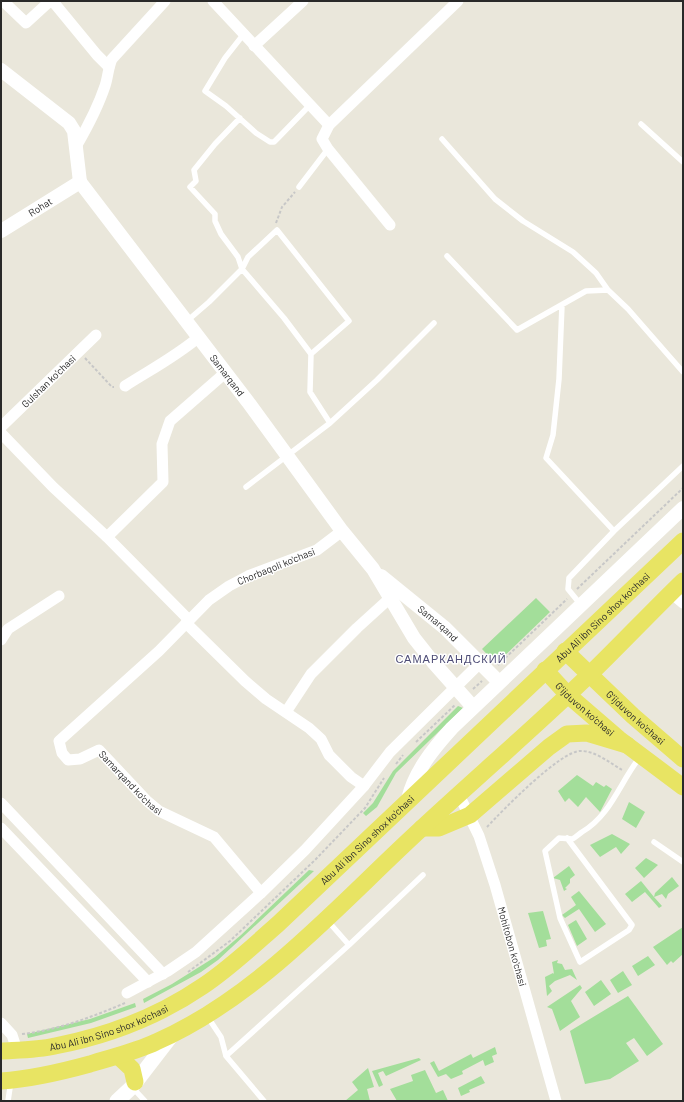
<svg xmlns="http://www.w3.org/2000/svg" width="684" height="1102" viewBox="0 0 684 1102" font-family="Barlow,sans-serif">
<rect width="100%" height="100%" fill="#eae7db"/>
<!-- green -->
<path fill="#a3de9a" d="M536,598L550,612L496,664L482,649Z
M458,706L463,708L396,773L377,807L366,816L363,813L373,803L393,771Z
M577,775L593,786L596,782L604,787L606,785L612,789L600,812L586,797L578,807L569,798L565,802L558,791Z
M629,802L645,812L636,828L622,819Z
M612,834L630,844L621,854L616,847L600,857L590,845Z
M646,858L658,865L644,878L635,868Z
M569,866L575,875L570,879V883L565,888L567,889L564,891L560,880L553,878Z
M309,870L314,871L218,960L201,972L144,1003L143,999L172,984L215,957L241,935Z
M672,877L679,886L668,894L666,899L662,894L654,897L662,906L659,908L645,892L632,902L625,894L641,881L654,897L655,893Z
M579,891L606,924L595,932L579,909L565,918L562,915L576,905L571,897Z
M543,911L551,939L546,940L547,946L539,948L528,913Z
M576,920L587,939L577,946L568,925Z
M683,927V954L673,963L671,961L667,965L653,947Z
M648,956L655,965L638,976L632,966Z
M558,960L557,963L562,964L565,970L572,969L577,980L570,975L555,981L549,986L552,991L547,996L545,977L553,973L554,974L552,962Z
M623,971L632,985L618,993L610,980Z
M601,980L611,994L594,1006L585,992Z
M580,985L582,988L571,1001L580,1017L560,1031L552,1009L547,1007Z
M628,996L663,1044L647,1056L634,1038L626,1043L639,1061L610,1079L585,1084L570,1031Z
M135,1003L136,1007L91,1023L28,1038L27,1034L90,1019Z
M495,1047L497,1054L492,1056L494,1062L485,1066L483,1060L462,1071L463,1074L451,1079L446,1074L438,1077L430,1063L434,1061L439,1071L471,1054L473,1058Z
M419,1058L421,1060L386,1076L383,1071L378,1073L383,1085L379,1087L372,1071Z
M368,1068L374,1087L367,1089L370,1101H345L358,1090L352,1082Z
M425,1070L436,1093L443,1090L448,1101H397L390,1089L413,1081L411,1075Z
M481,1076L485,1083L469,1090L470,1092L461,1096L458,1088Z"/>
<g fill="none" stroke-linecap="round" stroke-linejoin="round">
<!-- path -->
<path stroke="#c7c7c7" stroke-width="2" stroke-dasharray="3 2" stroke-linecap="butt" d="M276,223L282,207L295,192
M85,358L112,387H114
M577,589L683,488
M498,665L567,599
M473,689L482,681
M416,742L455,705
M396,764L403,755
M487,827C502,811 561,750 581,751C596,751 610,763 622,770
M188,972L230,941L315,860L365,808L384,778
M22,1034C58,1030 92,1017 125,1003"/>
<!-- service -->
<path stroke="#fff" stroke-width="5.5" d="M243,35L225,58L205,91L226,106L256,133L270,142H274L278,138L309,106
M240,118L215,144L194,170L196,181L190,187L215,214V221L221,234L238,257L242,269L284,318L311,354L310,392L330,423
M641,124L683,162
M442,139L495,199L523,221L573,252L596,273L608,290
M299,187L328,149
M447,256L517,330L586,291L608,290L628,309L683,372
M562,305L559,379L553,435L546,458L614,531
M187,321L209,302L242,269L248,257L277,230L349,321L311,354
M246,487L330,423L377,380L434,323
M581,605L568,589L569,578L614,531L683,466
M567,838L632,925L629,930L580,962L560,918L545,851L559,838C563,838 568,839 572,839C575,838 579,834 582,832C611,815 620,782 640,757
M654,842L683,862
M349,945L423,875
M207,1016L221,1037L226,1056L264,1101
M226,1056L349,945L327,920
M132,1087L145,1101
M8,1101L11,1081"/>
<!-- minor -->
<g stroke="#fff" stroke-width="11">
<path d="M3,1L26,23L50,1L55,4L97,55L109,67"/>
<path d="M213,1L329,125"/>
<path d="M254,46L303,1"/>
<path d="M77,145C88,126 98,107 105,86C108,77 108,68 112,59L165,1"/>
<path d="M390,225L328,149L322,139L329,125L458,1"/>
<path d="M125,386C150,370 175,357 199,337"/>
<path id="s1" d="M1,427L96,335"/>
<path d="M1,433L53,487L107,537L188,619"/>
<path id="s2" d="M342,531L317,550L248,576L229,586L209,600L159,651L59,741L62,753L68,760L80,759L99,750L147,801L159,811L214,837L261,893L305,850L364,786"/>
<path d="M107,537L163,482L162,444L170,421L225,373"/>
<path d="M671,593L683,603"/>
<path d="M186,623L245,681L266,699L309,728L321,739L329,755L351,777L364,786L390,752L480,663"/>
<path d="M1,640L8,629L59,596"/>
<path d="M286,712L311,674L357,628L390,598"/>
<path id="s3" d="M459,795L479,836L495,885L556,1101"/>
<path d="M1,803L163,974"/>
<path d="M1,828L148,982"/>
<path d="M127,993L168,971L196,952L261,893"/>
<path d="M1,1023L12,1035L17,1050"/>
</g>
<!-- tertiary -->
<g stroke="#fff" stroke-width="14">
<path d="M1,70L69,123L74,131L80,182"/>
<path id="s4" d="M80,182L248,402L342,531L373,569L414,638L433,662L473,707"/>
<path id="s5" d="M1,231L80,182"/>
<path id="s6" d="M381,576L445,628L499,682"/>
<path d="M408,799C415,771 433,749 452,728L683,508"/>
</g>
<!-- secondary -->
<path stroke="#fff" stroke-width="15" d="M117,1101L132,1087L172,1035"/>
<!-- primary -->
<g stroke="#e8e463" stroke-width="17">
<path id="s7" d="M565,651L633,716L683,759"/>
<path id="s8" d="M545,670L568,695L619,739L683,787"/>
<path d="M422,828H439L470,815L549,747L567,734L587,733L627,745"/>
<path id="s9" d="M1,1051C19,1050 38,1050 55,1046C107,1036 159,1016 203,986C230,968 254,945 278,924L683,541"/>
<path d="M118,1056L132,1069L135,1082"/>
<path d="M1,1081C31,1079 61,1072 90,1064C112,1057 135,1052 156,1042C259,997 340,903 422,828C477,777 534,728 588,676C620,645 651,612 683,581"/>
</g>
</g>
<g text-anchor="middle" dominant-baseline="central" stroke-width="3" stroke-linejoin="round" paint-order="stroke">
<!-- street labels -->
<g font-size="10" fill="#292929" stroke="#fff">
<text stroke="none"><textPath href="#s5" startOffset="46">Rohat</textPath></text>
<text stroke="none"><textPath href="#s4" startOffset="243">Samarqand</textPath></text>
<text stroke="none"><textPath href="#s1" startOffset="66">Gulshan ko'chasi</textPath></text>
<text transform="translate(276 566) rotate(-22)">Chorbaqoli ko'chasi</text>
<text stroke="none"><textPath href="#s9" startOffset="759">Abu Ali ibn Sino shox ko'chasi</textPath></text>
<text stroke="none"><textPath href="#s6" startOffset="74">Samarqand</textPath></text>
<text stroke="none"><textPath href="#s8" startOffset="56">G'ijduvon ko‘chasi</textPath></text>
<text stroke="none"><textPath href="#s7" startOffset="97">G'ijduvon ko'chasi</textPath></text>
<text stroke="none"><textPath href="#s2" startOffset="457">Samarqand ko'chasi</textPath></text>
<text stroke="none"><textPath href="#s9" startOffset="435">Abu Ali ibn Sino shox ko'chasi</textPath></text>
<text stroke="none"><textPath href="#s3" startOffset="161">Mohitobon ko'chasi</textPath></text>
<text stroke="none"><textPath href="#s9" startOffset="111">Abu Ali ibn Sino shox ko'chasi</textPath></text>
</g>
<!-- neighbourhood labels -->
<g font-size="11" letter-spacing="1" fill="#4d4c76" stroke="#fff">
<text x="451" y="658">САМАРКАНДСКИЙ</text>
</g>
</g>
<!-- border -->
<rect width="684" height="1102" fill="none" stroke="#292929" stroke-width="4"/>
</svg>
